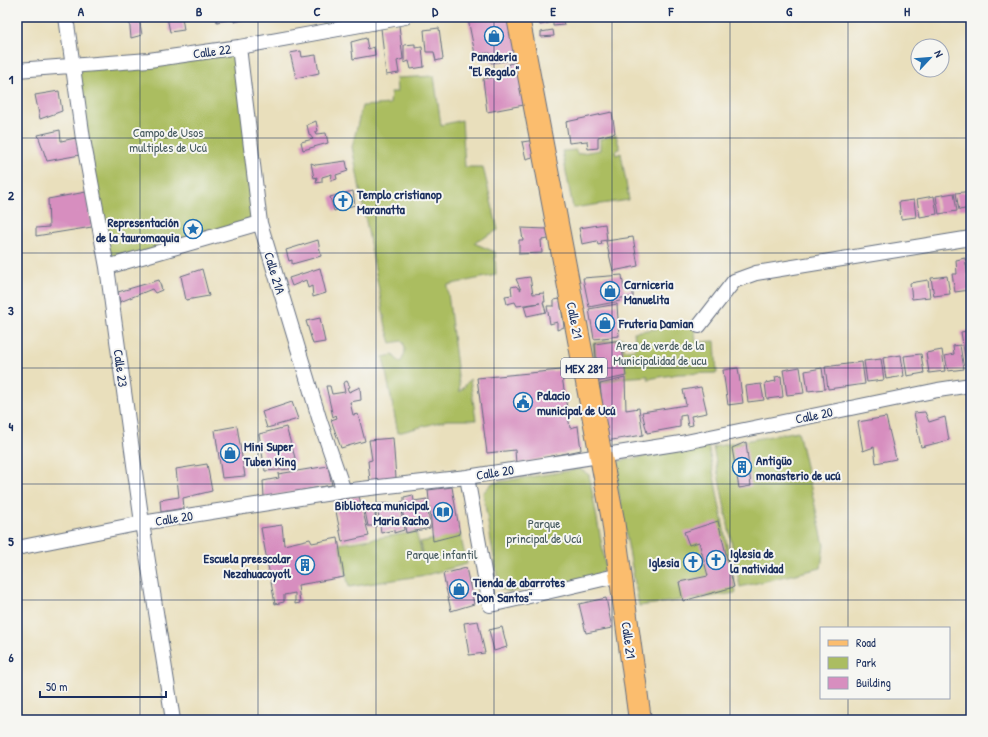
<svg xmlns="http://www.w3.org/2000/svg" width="988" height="737" viewBox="0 0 988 737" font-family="'Patrick Hand',sans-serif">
<rect width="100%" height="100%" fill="#f6f6f2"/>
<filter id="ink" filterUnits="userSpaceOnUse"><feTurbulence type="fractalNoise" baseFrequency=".025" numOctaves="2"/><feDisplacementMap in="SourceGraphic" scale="8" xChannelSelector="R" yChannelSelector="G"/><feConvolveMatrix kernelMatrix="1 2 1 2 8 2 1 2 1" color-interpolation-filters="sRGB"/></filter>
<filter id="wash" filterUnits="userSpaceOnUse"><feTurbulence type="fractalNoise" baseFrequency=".012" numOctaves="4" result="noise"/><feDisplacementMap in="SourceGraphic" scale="16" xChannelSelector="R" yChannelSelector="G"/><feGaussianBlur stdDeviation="0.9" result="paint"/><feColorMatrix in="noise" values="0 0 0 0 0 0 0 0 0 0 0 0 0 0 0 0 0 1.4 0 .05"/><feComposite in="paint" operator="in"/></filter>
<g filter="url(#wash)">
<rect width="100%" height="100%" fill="#e9dfbc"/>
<!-- green -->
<path fill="#abbd61" stroke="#637660" d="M321,17H367L323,26Z
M236,52L256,221L110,263L76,67Z
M434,76L441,125L462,120L465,167H483L498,230L474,243L495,252L496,275L447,285L460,392L470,379L476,420H447L398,433L383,357L393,355L400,363C405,355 407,349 402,341L391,343L386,327L352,147L362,106L390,104L391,92H397L396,78Z
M616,135L620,149L615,151L616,155L621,153L629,200L573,208L562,151L576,150L577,154L600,150V139Z
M694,323L696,342L715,341L717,373L678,374L648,379V376L620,378L597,384L593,343L623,338L624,350L636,349L634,332Z
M798,431L824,545L821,568L740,587L713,447Z
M708,445L736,593L639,606L613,462Z
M580,469L589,475L606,568L597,576L510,592L499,588L483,493L492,483Z
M416,532L424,562L420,542L460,534L467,564L426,575L349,587L339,544Z"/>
<g id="blocks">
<!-- building -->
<path fill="#d78ebf" d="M129,17H139L142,35L131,38Z
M167,17H182L184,30L170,32Z
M216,17H247V19L234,22V18L217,22Z
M480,17H513L521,59L491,63L490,53L475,54L468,19Z
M538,17H562L564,25L553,26V22L540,25Z
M628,17H638V20L628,21Z
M399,25L403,59L397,61L399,73L386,75L381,28Z
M439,28L443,59L436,61L434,52H426L424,30Z
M553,30L554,36L541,37V32Z
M366,38L368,49L374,47L375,55L353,59L351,42Z
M415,44V48L422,47L424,67L411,69L409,61L404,63V45Z
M301,51L302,57L316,55L319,73L296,78L290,53Z
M968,56H971V72H970Z
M522,61L529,104L487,112L483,79L509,75L508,64Z
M59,91L62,111L40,119L35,95Z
M612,112L615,133L598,137V148L588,149L587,141L569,143L566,122Z
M316,121L318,131L315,132L316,134L326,133L328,143L303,150L301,142L313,139L309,134L307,125Z
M60,130L61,141L76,138L80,155L47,161L38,135Z
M535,140L539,155L526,159L522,142Z
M346,161L348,171L336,175L337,179L331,181L332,174L322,177V182L316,183L317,177L314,178L311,163L316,165Z
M353,191L355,205L334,211L330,197Z
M971,191V208L959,210L956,193Z
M86,192L92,227L36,236V228L49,227L48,199Z
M954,193L957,211L939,214L936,196Z
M934,196L937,214L920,217L917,199Z
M914,200L916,217L901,219L899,202Z
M605,224L607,240L601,241L602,244L598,245L597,241L582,244L579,228Z
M521,228L547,229L549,239L541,240L542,253L519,254V240H523Z
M633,237L638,266L613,271L606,241Z
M318,240L321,256L292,264V260L289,261L286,250Z
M965,258L970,290L955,292L952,274H957L956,260Z
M320,268L326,293L313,297L312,286L308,288L306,280L292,286L289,278Z
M202,269L209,296L186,300L181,276Z
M622,275L624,290H633V297L621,298L620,301L589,307L583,278Z
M947,276L950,294L934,296L931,278Z
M530,277L533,294L544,293L545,302H543L546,312L527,316L524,306L540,303L517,306L515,302L507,304L505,296L512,295L511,287L516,286L521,290L516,279Z
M159,280L162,290L155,293L152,289L120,302L118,292Z
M928,280L930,297L912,299L910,283Z
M560,299L564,327L557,330V322L550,324L547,306H554V300Z
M617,304L619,336L594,339L589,309Z
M320,318L325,342L313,344L306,321Z
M971,330V384H969L961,332Z
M621,340L626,376L598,382L595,344Z
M960,345L964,369L948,371L945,356L954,354L953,346Z
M942,350L945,371L929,373L926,353Z
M921,354L924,373L907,376L904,356Z
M901,355L904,376L886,379L883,358Z
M881,359L884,380L867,382L864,361Z
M862,362L865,384L828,389L825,367Z
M800,367L804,393L787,395L783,370Z
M738,368L743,403L728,405L723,370Z
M822,368L825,389L808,391L805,371Z
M561,370L570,428L578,426L581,450L516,464L515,450L487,453L477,378Z
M781,376L783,397L767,399L765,383L776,381L775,377Z
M625,378L626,410L639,408L643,435L606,441L600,384Z
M347,381L350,387L347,388L349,392L360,387L361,400L350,402L353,415L358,414L365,441L341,448L331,420L337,418L336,415L333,417L326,386H330L332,394L345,392L343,383Z
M761,384L764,400L748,402L746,386Z
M701,387L707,413L691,416L693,425L688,426L686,415L680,416V427L647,433L642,412L686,405L683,390Z
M292,402L298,419L267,428L262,412Z
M925,412L929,422L945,417L949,440L921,447L914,413Z
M886,417L896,459L876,463L874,447L863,451L858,422Z
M237,426L245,476L222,478L215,430Z
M286,427L296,461L291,463V469L265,471L259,434Z
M393,438L396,478L370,481L368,461L372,460L369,440Z
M746,442L751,486L739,488L732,448Z
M207,464L212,491L183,498L184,508L161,512L160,500L179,497L176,469Z
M328,466L332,485L264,497L263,481L279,478L278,474Z
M452,487L460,534L433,541L428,490Z
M413,495L414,501L427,499L430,528L406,533L401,502L404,501V497Z
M359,496L369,536L342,542L334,501Z
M391,503L392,506L400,504L404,530L394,533V530L381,533L377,504Z
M373,505L377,526H368L364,506Z
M718,521L734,587L683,601L679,582L708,576L699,542L689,545L684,532Z
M282,525L284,545L310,539L312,543L338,538L344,577L298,585L300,603L295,604V593L284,595V602L275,604L261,528Z
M466,568L474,604L451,611L443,574Z
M606,598L612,628L586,633L579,604Z
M478,621L485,653L469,655L464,623Z
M502,627L507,647L494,651L489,630Z"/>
</g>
</g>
<g filter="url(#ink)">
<use href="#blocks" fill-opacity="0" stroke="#636d7f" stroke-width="1"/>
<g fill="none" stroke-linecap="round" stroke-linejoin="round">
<defs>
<path id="minor" d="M66,17L83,139L107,267L142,523L173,720
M239,47L260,223L320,421L344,491
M17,70L149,60L239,47L405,17
M107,267L260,223
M699,326L734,281L756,273L971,238
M467,477L490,605L620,575
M17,548L142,523L344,491L467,477L681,443L938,390L971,385"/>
<path id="primary" d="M518,17L613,520L640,720"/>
</defs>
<!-- minor casing -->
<use href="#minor" stroke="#636d7f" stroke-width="16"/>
<!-- primary casing -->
<use href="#primary" stroke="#636d7f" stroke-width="24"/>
<!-- minor -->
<use href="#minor" stroke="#fff" stroke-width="14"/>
<!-- primary -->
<use href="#primary" stroke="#fbbd6e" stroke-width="22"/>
</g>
</g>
<!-- grid -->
<path fill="none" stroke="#1b2f5e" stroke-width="1" stroke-opacity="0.55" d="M140,17V720M258,17V720M376,17V720M494,17V720M612,17V720M730,17V720M848,17V628M17,138H971M17,253H971M17,368H971M17,484H971M17,600H971M848,698V720"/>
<!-- icons -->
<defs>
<symbol id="shop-ring" viewBox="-11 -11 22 22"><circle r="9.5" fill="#f6f6f2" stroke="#1f6fb2" stroke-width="1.5"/><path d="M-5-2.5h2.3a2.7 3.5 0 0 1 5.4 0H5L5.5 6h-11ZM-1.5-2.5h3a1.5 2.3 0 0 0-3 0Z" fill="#1f6fb2"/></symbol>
<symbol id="church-ring" viewBox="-11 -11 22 22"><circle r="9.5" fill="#f6f6f2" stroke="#1f6fb2" stroke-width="1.5"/><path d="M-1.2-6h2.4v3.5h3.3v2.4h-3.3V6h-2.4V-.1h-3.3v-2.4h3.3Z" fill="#1f6fb2"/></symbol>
<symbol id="sight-ring" viewBox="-11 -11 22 22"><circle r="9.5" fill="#f6f6f2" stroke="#1f6fb2" stroke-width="1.5"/><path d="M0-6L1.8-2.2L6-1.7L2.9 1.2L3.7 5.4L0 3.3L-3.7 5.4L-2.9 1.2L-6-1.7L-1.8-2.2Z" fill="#1f6fb2"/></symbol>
<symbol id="civic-ring" viewBox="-11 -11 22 22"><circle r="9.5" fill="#f6f6f2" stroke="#1f6fb2" stroke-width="1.5"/><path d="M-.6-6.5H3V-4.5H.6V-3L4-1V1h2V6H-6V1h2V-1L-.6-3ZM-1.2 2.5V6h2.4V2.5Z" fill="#1f6fb2"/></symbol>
<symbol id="building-ring" viewBox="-11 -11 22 22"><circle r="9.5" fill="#f6f6f2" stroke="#1f6fb2" stroke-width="1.5"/><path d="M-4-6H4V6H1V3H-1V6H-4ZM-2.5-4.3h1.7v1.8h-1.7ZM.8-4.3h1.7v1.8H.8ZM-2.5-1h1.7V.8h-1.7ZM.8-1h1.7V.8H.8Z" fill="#1f6fb2"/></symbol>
<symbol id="library-ring" viewBox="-11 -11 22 22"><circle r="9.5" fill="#f6f6f2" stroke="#1f6fb2" stroke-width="1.5"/><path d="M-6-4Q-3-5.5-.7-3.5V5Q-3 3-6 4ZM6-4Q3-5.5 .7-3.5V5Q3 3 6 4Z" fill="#1f6fb2"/></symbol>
</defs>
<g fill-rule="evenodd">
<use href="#shop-ring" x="483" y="25" width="22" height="22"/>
<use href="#church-ring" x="332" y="190" width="22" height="22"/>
<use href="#sight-ring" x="182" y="218" width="22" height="22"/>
<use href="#shop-ring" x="599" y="280" width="22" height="22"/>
<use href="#shop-ring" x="594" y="312" width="22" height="22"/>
<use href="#civic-ring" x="512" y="391" width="22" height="22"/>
<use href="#shop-ring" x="219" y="442" width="22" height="22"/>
<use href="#building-ring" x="731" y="456" width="22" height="22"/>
<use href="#library-ring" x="432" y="501" width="22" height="22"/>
<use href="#church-ring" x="705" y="549" width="22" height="22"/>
<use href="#church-ring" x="682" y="551" width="22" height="22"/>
<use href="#building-ring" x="294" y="554" width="22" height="22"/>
<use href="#shop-ring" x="448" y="578" width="22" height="22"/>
</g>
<g text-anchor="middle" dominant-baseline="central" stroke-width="4" stroke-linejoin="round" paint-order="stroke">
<!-- shield labels -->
<rect fill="#f6f6f2" stroke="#5d6b8a" stroke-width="1" x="561" y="358" width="46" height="20" rx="3"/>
<g font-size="12" font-weight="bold" fill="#1b2f5e">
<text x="584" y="368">MEX 281</text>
</g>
<!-- street labels -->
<g font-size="13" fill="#1b2f5e" stroke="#f6f6f2">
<text transform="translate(212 51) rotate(-8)">Calle 22</text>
<text transform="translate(275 273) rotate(73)">Calle 21A</text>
<text transform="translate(575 320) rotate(79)">Calle 21</text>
<text transform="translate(121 368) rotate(82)">Calle 23</text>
<text transform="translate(814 415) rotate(-12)">Calle 20</text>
<text transform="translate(495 472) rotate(-9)">Calle 20</text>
<text transform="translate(174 518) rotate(-9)">Calle 20</text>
<text transform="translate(629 640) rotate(82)">Calle 21</text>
</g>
<!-- poi labels -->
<g font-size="13" font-weight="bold" fill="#1b2f5e" stroke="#f6f6f2" text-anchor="start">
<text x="494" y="56" text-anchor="middle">Panaderia<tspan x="494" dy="15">"El Regalo"</tspan></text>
<text x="357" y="194">Templo cristianop<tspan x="357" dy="15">Maranatta</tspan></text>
<text x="179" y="222" text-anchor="end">Representación<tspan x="179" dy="15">de la tauromaquia</tspan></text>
<text x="624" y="284">Carniceria<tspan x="624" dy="15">Manuelita</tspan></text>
<text x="619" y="323">Fruteria Damian</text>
<text x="537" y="395">Palacio<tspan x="537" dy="15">municipal de Ucú</tspan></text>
<text x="244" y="446">Mini Super<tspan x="244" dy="15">Tuben King</tspan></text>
<text x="756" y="460">Antigüo<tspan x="756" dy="15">monasterio de ucú</tspan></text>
<text x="429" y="505" text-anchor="end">Biblioteca municipal<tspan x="429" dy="15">Maria Racho</tspan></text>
<text x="730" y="553">Iglesia de<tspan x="730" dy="15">la natividad</tspan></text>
<text x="291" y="558" text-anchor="end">Escuela preescolar<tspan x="291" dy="15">Nezahuacoyotl</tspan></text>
<text x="679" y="562" text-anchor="end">Iglesia</text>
<text x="473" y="582">Tienda de abarrotes<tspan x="473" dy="15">"Don Santos"</tspan></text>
</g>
<!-- park labels -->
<g font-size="13" fill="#465a5f" stroke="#f6f6f2">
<text x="168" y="132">Campo de Usos<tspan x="168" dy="15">multiples de Ucú</tspan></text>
<text x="660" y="345">Area de verde de la<tspan x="660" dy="15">Municipalidad de ucu</tspan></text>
<text x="544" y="523">Parque<tspan x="544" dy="15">principal de Ucú</tspan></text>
<text x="442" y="554">Parque infantil</text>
</g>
</g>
<!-- margin -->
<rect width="988" height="737" fill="none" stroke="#f6f6f2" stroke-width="44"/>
<!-- legend -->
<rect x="820" y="627" width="130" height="72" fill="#f6f6f2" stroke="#9ea6b7"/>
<rect x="828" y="640" width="20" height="6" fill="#fbbd6e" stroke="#9ea6b7"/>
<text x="856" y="647" font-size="12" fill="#1b2f5e">Road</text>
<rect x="828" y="657" width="20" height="12" fill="#abbd61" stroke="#9ea6b7"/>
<text x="856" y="667" font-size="12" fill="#1b2f5e">Park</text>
<rect x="828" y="677" width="20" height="12" fill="#d78ebf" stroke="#9ea6b7"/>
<text x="856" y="687" font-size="12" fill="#1b2f5e">Building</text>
<!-- north arrow -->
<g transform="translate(930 58) rotate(64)"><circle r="19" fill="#f6f6f2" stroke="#9ea6b7"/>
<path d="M0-3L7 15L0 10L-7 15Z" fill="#1f6fb2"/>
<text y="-6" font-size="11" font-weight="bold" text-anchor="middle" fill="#1b2f5e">N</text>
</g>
<!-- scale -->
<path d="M40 691v6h126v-6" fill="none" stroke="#1b2f5e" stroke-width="2"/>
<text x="46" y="691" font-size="12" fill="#1b2f5e" stroke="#f6f6f2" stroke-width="3" paint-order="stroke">50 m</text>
<rect x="22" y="22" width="944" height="693" fill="none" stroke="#1b2f5e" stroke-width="1.5"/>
<g font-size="13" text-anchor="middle" font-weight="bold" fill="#1b2f5e">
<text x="81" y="16">A</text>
<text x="199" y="16">B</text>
<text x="317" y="16">C</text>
<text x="435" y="16">D</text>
<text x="553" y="16">E</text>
<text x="671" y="16">F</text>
<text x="789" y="16">G</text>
<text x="907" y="16">H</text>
<text x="11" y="84">1</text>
<text x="11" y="200">2</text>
<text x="11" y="315">3</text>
<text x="11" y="431">4</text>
<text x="11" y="546">5</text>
<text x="11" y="662">6</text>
</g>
</svg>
